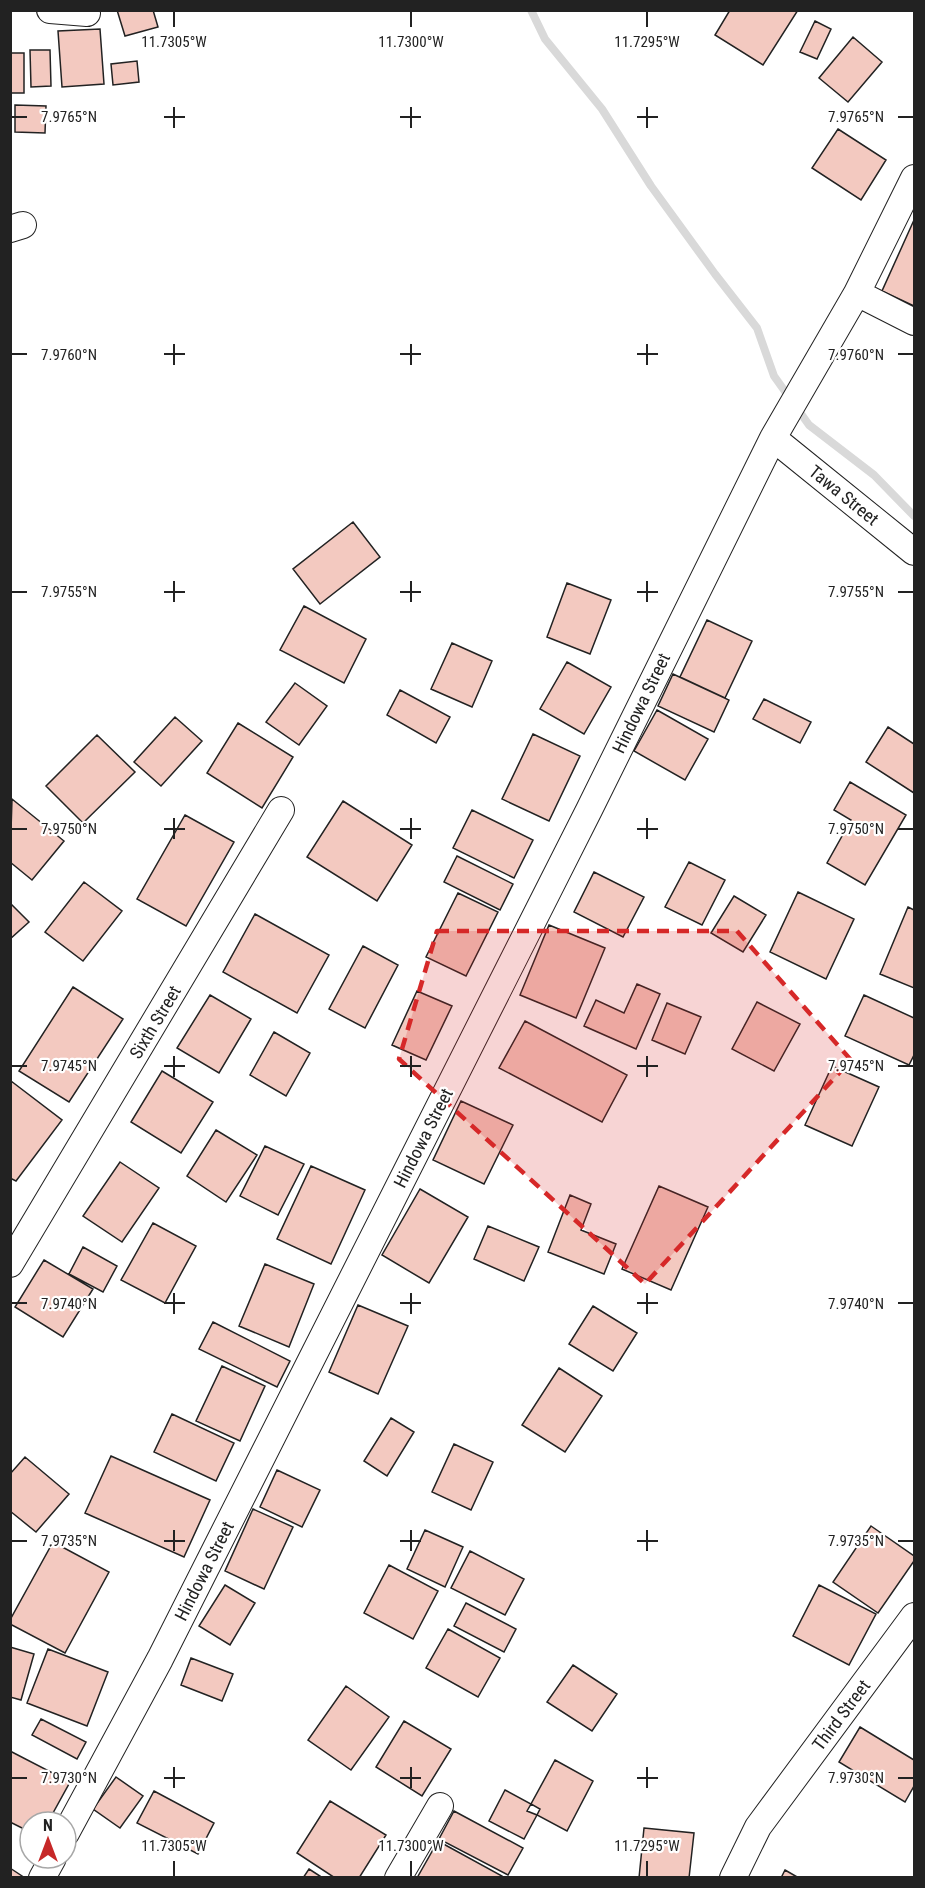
<svg xmlns="http://www.w3.org/2000/svg" width="925" height="1888" viewBox="0 0 925 1888" font-family="'Roboto Condensed',sans-serif">
<rect width="100%" height="100%" fill="#fff"/>
<g fill="none" stroke-linecap="round" stroke-linejoin="round">
<!-- stream -->
<path stroke="#d9d9d9" stroke-width="8" d="M531,10L545,39L602,109L651,186L715,274L757,328L774,376L809,425L874,475L914,516"/>
</g>
<!-- building -->
<path fill="#f3c9c0" stroke="#222" stroke-width="1.5" d="M117,10H153L158,27L125,36Z
M730,10H798L763,65L715,35Z
M815,21L831,29L817,59L800,52Z
M100,29L104,84L62,87L58,31Z
M853,37L882,62L848,102L819,78Z
M30,50H50L51,86L31,87Z
M10,53H24V93H10Z
M137,61L139,82L113,85L111,64Z
M15,105L46,106L45,133L15,132Z
M838,129L886,160L861,200L812,168Z
M914,220V306L882,291Z
M353,522L380,557L320,604L293,569Z
M567,583L611,600L590,654L547,637Z
M304,606L366,639L344,683L280,650Z
M707,620L752,641L725,698L680,677Z
M452,643L492,661L472,707L431,689Z
M567,662L611,687L584,734L540,709Z
M673,674L729,700L714,732L658,706Z
M295,683L327,706L299,745L266,722Z
M400,690L450,717L436,743L387,715Z
M764,699L811,722L800,743L753,719Z
M657,710L708,739L685,780L634,751Z
M175,717L202,741L161,786L134,762Z
M238,723L293,757L262,808L207,773Z
M888,727L914,744V793L866,762Z
M533,734L580,756L549,821L502,799Z
M97,735L135,772L83,823L46,786Z
M850,782L906,815L865,885L827,863L851,820L834,810Z
M12,799L64,841L32,880L10,862Z
M343,801L412,845L377,901L307,857Z
M472,810L533,840L514,878L453,848Z
M185,815L234,842L186,926L137,899Z
M457,856L513,884L500,910L444,882Z
M689,862L725,880L702,925L665,907Z
M594,872L644,897L623,937L574,912Z
M84,882L122,911L83,961L45,932Z
M798,892L854,919L826,979L770,952Z
M458,893L498,912L466,976L426,957Z
M734,896L766,915L743,952L711,933Z
M10,903L29,922L10,939Z
M908,907L914,910V988L880,974Z
M255,914L329,955L297,1013L223,972Z
M549,925L605,948L576,1018L520,995Z
M363,946L398,965L365,1028L329,1009Z
M637,984L660,994L636,1049L584,1026L596,1000L624,1013Z
M73,987L123,1019L69,1102L19,1071Z
M417,991L452,1006L426,1060L392,1045Z
M210,995L251,1019L219,1073L177,1048Z
M864,995L914,1018V1055L909,1065L845,1036Z
M757,1002L800,1024L774,1071L732,1049Z
M667,1003L701,1017L685,1054L652,1040Z
M525,1021L627,1075L602,1122L499,1068Z
M274,1032L310,1053L286,1096L250,1075Z
M832,1066L879,1087L852,1146L805,1125Z
M162,1071L213,1102L181,1153L131,1122Z
M11,1081L62,1120L16,1181L10,1178Z
M461,1101L513,1125L484,1184L433,1160Z
M216,1130L257,1155L226,1202L187,1176Z
M265,1146L304,1164L278,1215L240,1196Z
M120,1162L159,1188L122,1242L83,1216Z
M311,1166L365,1190L331,1264L277,1239Z
M659,1186L708,1207L671,1290L622,1269Z
M420,1189L468,1217L429,1283L382,1255Z
M570,1195L591,1204L581,1230L616,1244L604,1274L548,1252Z
M153,1223L196,1246L165,1303L121,1280Z
M488,1226L539,1247L524,1281L474,1259Z
M83,1247L117,1266L103,1292L69,1274Z
M44,1260L93,1289L63,1337L15,1307Z
M265,1264L314,1284L289,1347L239,1326Z
M358,1305L408,1326L378,1394L329,1372Z
M593,1306L637,1333L613,1371L569,1344Z
M213,1322L290,1361L277,1387L199,1349Z
M222,1366L265,1386L240,1441L196,1421Z
M559,1368L602,1396L565,1452L522,1425Z
M172,1414L234,1443L216,1481L154,1452Z
M391,1418L414,1432L387,1476L364,1461Z
M454,1444L493,1462L471,1510L432,1492Z
M111,1456L210,1500L184,1557L85,1513Z
M25,1457L69,1494L36,1532L10,1511V1474Z
M277,1470L320,1490L302,1527L260,1507Z
M253,1509L293,1527L264,1589L225,1571Z
M871,1526L914,1556V1561L878,1613L833,1582Z
M425,1530L463,1547L445,1587L407,1569Z
M53,1542L109,1572L65,1653L10,1624V1620Z
M470,1551L524,1579L505,1615L451,1588Z
M389,1565L438,1591L413,1639L364,1613Z
M225,1585L255,1603L230,1645L199,1626Z
M819,1585L876,1614L849,1665L793,1636Z
M466,1603L516,1629L504,1652L454,1626Z
M448,1629L500,1658L478,1697L426,1668Z
M10,1647L34,1654L21,1700L10,1697Z
M48,1649L108,1672L87,1726L27,1703Z
M191,1658L233,1674L222,1701L181,1685Z
M573,1665L617,1694L592,1731L547,1702Z
M346,1686L389,1717L351,1770L308,1740Z
M41,1719L86,1742L77,1759L32,1735Z
M404,1721L451,1749L422,1796L376,1767Z
M860,1727L914,1760V1786L905,1802L839,1762Z
M10,1751L70,1782L48,1822H30V1832L10,1822Z
M555,1760L593,1781L567,1831L537,1815L540,1809L531,1804Z
M116,1777L143,1796L120,1828L93,1809Z
M505,1790L531,1804L527,1811L537,1815L524,1839L489,1821Z
M154,1791L214,1823L198,1854L137,1823Z
M330,1801L386,1835L359,1878H335L297,1853Z
M454,1811L523,1848L508,1875L439,1839Z
M644,1828L694,1833L689,1878H639Z
M438,1841L502,1876L501,1878H417Z
M10,1868L25,1878H10Z
M309,1869L323,1878H303Z
M785,1870L799,1878H781Z"/>
<g fill="none" stroke-linecap="round" stroke-linejoin="round">
<defs>
<path id="minor" d="M50,10L87,13
M10,229L23,225
M857,293L914,322
M773,438L914,552
M10,1264L281,810
M66,1833L160,1659L589,810L773,438L857,293L914,178
M42,1878L53,1858
M398,1878L440,1806
M733,1878L758,1827L914,1616"/>
</defs>
<!-- minor casing -->
<use href="#minor" stroke="#222" stroke-width="28"/>
<!-- minor -->
<use href="#minor" stroke="#fff" stroke-width="26"/>
</g>
<!-- marked area -->
<path fill="#d62828" fill-opacity="0.2" stroke="#d62828" stroke-width="4.5" stroke-dasharray="12 8" stroke-linejoin="round" d="M437,931H737L851,1060L645,1284L399,1059Z"/>
<!-- ticks -->
<path fill="none" stroke="#222" stroke-width="2" d="M174,12V27M411,12V27M647,12V27M174,107V128M411,107V128M647,107V128M12,117H27M164,117H185M400,117H421M637,117H658M898,117H913M174,344V365M411,344V365M647,344V365M12,354H27M164,354H185M400,354H421M637,354H658M898,354H913M174,581V602M411,581V602M647,581V602M12,592H27M164,592H185M400,592H421M637,592H658M898,592H913M174,818V839M411,818V839M647,818V839M12,829H27M164,829H185M400,829H421M637,829H658M898,829H913M174,1056V1077M411,1056V1077M647,1056V1077M12,1066H27M164,1066H185M400,1066H421M637,1066H658M898,1066H913M174,1293V1314M411,1293V1314M647,1293V1314M12,1303H27M164,1303H185M400,1303H421M637,1303H658M898,1303H913M174,1530V1551M411,1530V1551M647,1530V1551M12,1541H27M164,1541H185M400,1541H421M637,1541H658M898,1541H913M174,1767V1788M411,1767V1788M647,1767V1788M12,1778H27M164,1778H185M400,1778H421M637,1778H658M898,1778H913M174,1861V1876M411,1861V1876M647,1861V1876"/>
<g text-anchor="middle" dominant-baseline="central" stroke-width="4.5" stroke-linejoin="round" paint-order="stroke">
<!-- street labels -->
<g font-size="18" fill="#222" stroke="#fff">
<text transform="translate(844 495) rotate(39)">Tawa Street</text>
<text transform="translate(641 703) rotate(-64)">Hindowa Street</text>
<text transform="translate(155 1022) rotate(-59)">Sixth Street</text>
<text transform="translate(423 1138) rotate(-63)">Hindowa Street</text>
<text transform="translate(204 1571) rotate(-63)">Hindowa Street</text>
<text transform="translate(841 1715) rotate(-53)">Third Street</text>
</g>
</g>
<g font-size="15" text-anchor="middle" fill="#222" stroke="#fff" stroke-width="4.5" stroke-linejoin="round" paint-order="stroke">
<text x="174" y="47">11.7305°W</text>
<text x="411" y="47">11.7300°W</text>
<text x="647" y="47">11.7295°W</text>
<text x="69" y="122">7.9765°N</text>
<text x="856" y="122">7.9765°N</text>
<text x="69" y="360">7.9760°N</text>
<text x="856" y="360">7.9760°N</text>
<text x="69" y="597">7.9755°N</text>
<text x="856" y="597">7.9755°N</text>
<text x="69" y="834">7.9750°N</text>
<text x="856" y="834">7.9750°N</text>
<text x="69" y="1071">7.9745°N</text>
<text x="856" y="1071">7.9745°N</text>
<text x="69" y="1309">7.9740°N</text>
<text x="856" y="1309">7.9740°N</text>
<text x="69" y="1546">7.9735°N</text>
<text x="856" y="1546">7.9735°N</text>
<text x="69" y="1783">7.9730°N</text>
<text x="856" y="1783">7.9730°N</text>
<text x="174" y="1851">11.7305°W</text>
<text x="411" y="1851">11.7300°W</text>
<text x="647" y="1851">11.7295°W</text>
</g>
<!-- border -->
<rect width="925" height="1888" fill="none" stroke="#222222" stroke-width="24"/>
<!-- north arrow -->
<g transform="translate(48 1840)"><circle r="28" fill="#ffffff" stroke="#a7a7a7" stroke-width="1.5"/>
<path d="M0-4.5L10 22L0 15L-10 22Z" fill="#c62828"/>
<text y="-9" font-size="16" font-weight="bold" text-anchor="middle" fill="#222222">N</text>
</g>
</svg>
